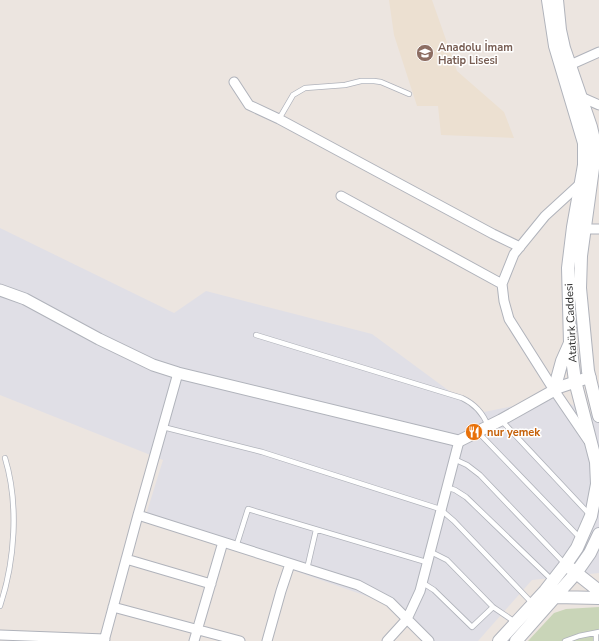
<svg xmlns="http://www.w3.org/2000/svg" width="599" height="641" viewBox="0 0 599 641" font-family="'Nunito Sans',sans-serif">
<rect width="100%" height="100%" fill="#ece5e0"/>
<!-- industrial -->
<path fill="#e0dfe6" d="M0,228L174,313L206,291L372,334L479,413L557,397L599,419V573L532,580L478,641H426L389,604L145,518L163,460L0,395Z"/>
<!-- education -->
<path fill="#ece0d1" d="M389,0H432L457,71L504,112L514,138L441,135L438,106H417L394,35Z"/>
<!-- cemetery -->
<path fill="#c9d5b8" d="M599,607V641H528L554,613L566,609Z"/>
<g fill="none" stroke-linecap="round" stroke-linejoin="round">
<defs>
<path id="service" d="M279,119L293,95L305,88L345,85L361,81H374L381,82L409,94
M256,335L462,398C475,404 483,413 488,426
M501,420L590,515
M163,427L262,452L440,509L454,521L533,604
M478,432L581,539
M454,459L467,465L480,475L565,564
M446,487L455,490L466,497L552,580
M236,547L248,509L426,562
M429,551L447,560L493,607L515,622
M307,569L316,530
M423,583L434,590L472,627L493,607
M0,606C15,561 19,504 5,458
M565,641L579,636L599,632
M596,641V633"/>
<path id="minor" d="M570,65L599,52
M234,82L249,105L279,119L493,234L520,247
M581,97L599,105
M581,183L545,216L514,254L502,284L504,301L509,319L554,390L588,440
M341,196L502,284
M584,229H599
M138,515L358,585L390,602L429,641
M126,559L211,584
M113,607L240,641
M0,635L105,639
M104,641L138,515L178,373
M194,641L223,542
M267,641L281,591L290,564
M387,641L407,619L420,591L459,441"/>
<path id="tertiary" d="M0,290L25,299L99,339L153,365L178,373L459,441L501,420L560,387L590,377"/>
<path id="secondary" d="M557,0L560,30L564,48L591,127L595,144L594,161L581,256L580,288L588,371L599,416
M554,390L562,361L570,343
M570,568L599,591
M551,594L556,597L599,598
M499,641L545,591L566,564L577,548L591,516L597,484L596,462L575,381L570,343L568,268L573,227L584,165V143L555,46L548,0
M516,641L576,573L590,553L599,534"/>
</defs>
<!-- service casing -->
<use href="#service" stroke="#b0b3bb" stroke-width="6"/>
<!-- minor casing -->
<use href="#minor" stroke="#b0b3bb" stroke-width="11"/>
<!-- tertiary casing -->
<use href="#tertiary" stroke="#b0b3bb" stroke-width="13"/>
<!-- secondary casing -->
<use href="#secondary" stroke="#b0b3bb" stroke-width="14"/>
<!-- service -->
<use href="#service" stroke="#fff" stroke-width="4.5"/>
<!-- minor -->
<use href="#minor" stroke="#fff" stroke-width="9"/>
<!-- tertiary -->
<use href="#tertiary" stroke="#fff" stroke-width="11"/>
<!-- secondary -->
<use href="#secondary" stroke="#fff" stroke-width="12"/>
</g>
<!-- icons -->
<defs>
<symbol id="school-disc" viewBox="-11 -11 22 22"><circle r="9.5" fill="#8d6e63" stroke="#fff"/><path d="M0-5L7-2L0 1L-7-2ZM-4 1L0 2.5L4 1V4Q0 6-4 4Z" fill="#fff"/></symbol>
<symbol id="restaurant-disc" viewBox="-11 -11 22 22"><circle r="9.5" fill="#e8710a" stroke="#fff"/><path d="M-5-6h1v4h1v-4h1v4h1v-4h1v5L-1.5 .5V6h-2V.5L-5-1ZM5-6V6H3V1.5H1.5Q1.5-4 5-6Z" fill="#fff"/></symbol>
</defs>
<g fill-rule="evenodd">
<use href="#school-disc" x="415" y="43" width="20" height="20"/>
<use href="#restaurant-disc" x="464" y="422" width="20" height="20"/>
</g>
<g text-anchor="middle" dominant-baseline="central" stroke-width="3" stroke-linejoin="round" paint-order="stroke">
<!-- education labels -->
<g font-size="11" font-weight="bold" fill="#785e54" stroke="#fff" text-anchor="start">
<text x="438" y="47">Anadolu İmam<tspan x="438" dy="13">Hatip Lisesi</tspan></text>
</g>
<!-- street labels -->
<g font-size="11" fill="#2c2c2c" stroke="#fff">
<text transform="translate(571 323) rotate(-93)">Atatürk Caddesi</text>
</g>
<!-- food labels -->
<g font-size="11" font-weight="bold" fill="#c56008" stroke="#fff" text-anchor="start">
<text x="487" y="432">nur yemek</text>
</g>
</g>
</svg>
